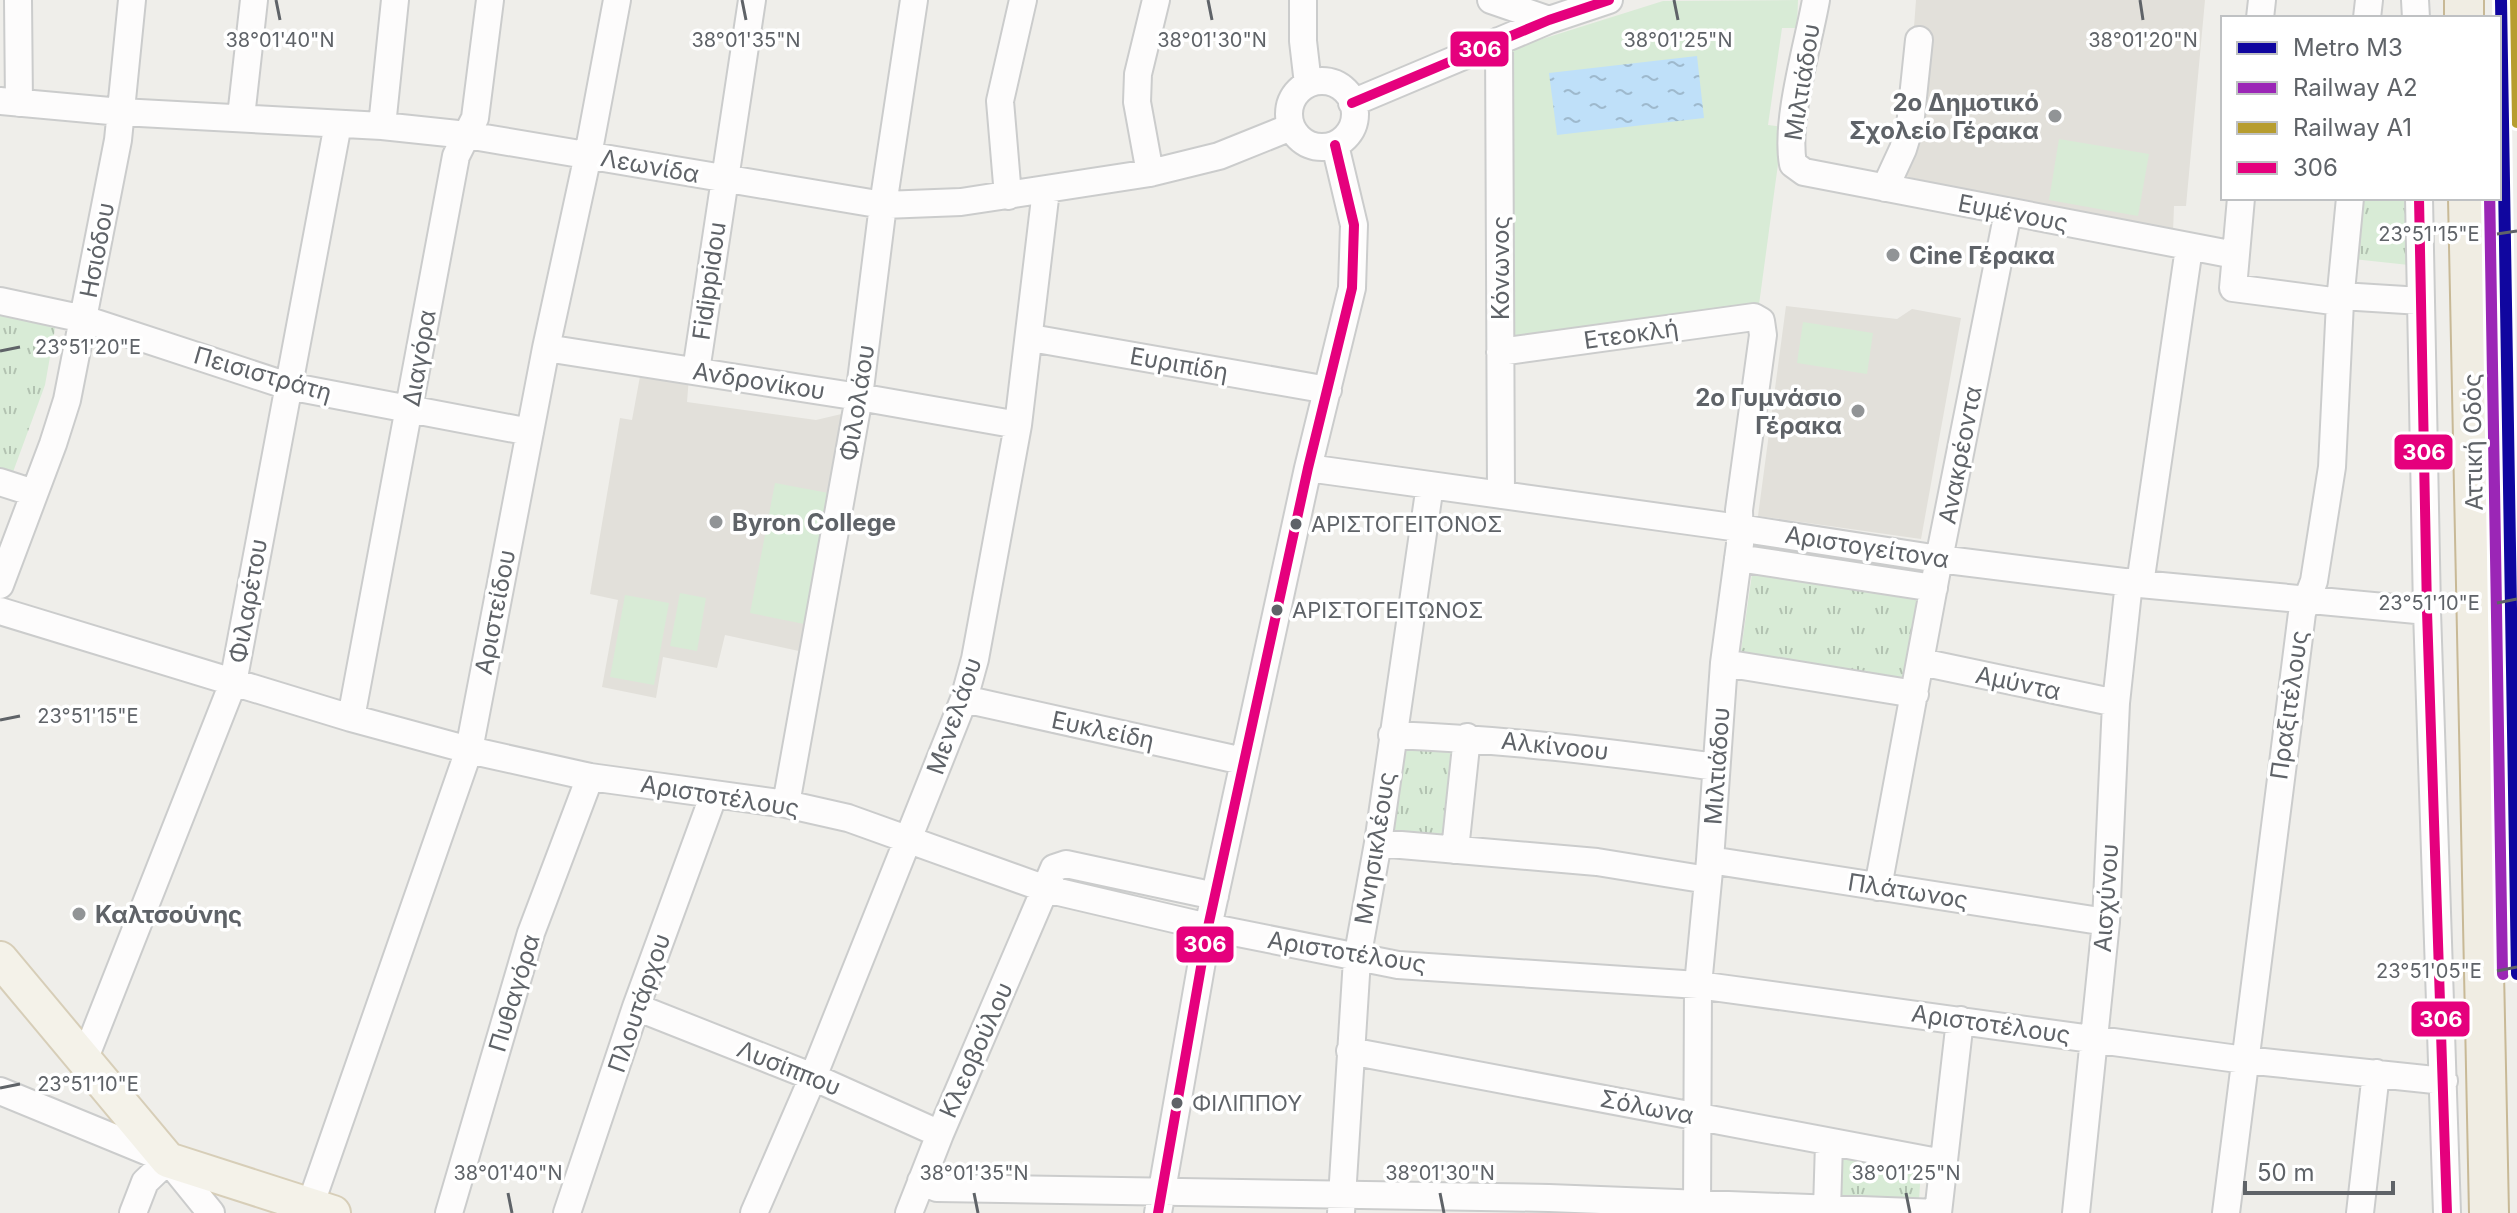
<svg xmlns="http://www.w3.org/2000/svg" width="2517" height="1213" viewBox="0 0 2517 1213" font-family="Inter,sans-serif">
<defs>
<pattern id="grass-tufts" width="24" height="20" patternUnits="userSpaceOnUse" patternTransform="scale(2)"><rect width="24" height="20" fill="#d8ebd6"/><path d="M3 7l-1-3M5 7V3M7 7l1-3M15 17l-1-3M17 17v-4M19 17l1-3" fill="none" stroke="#b2c2b1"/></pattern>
<pattern id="water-ripples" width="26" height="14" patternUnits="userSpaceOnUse" patternTransform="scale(2)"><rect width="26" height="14" fill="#bfe0f9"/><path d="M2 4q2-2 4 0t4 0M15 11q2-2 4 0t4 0" fill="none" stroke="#9eb9cd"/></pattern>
</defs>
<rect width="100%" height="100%" fill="#efeeea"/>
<!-- education -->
<path fill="#e2e0da" d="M1916,0H2205L2186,206H2174L2173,232L1898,175L1915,124L1925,29L1914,27Z
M1786,306L1897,319L1912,309L1961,318L1921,539L1758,516Z
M641,371L689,377L687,402L816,420L850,412L808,653L725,635L717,668L663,657L656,698L602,687L618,600L590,594L620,418L632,420Z"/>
<!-- grass -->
<path fill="url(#grass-tufts)" d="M2359,198H2408L2409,265L2353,259Z
M0,311L56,323L45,385L13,472L0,468Z
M1752,574L1917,599L1919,603L1904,682L1743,656L1741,650Z
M1401,744L1459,748L1447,841L1387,834Z
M1834,1152L1921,1169L1919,1201L1832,1199Z"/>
<!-- pitch -->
<path fill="#d8ebd6" d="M1798,0L1797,28H1782L1768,125L1783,127L1758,312L1505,347L1501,52L1663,1Z
M2059,139L2149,154L2138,216L2049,200Z
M1803,322L1873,333L1867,374L1797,363Z
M775,483L834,494L809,625L750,613Z
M680,593L706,598L697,651L670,646Z
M625,595L669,603L654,685L610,677Z"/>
<!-- water -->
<path fill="url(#water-ripples)" d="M1697,56L1704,118L1557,135L1549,73Z"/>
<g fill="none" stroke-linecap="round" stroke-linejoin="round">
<defs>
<path id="minor" d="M18,0L19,103
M1303,0V41L1308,84
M1491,0L1549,20
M1816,0C1808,45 1785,121 1793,164L1804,172L2235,255
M2415,0L2416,18
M2260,18L2262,0
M2367,18L2369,0
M1499,41L1501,495
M1289 114a33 33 0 1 1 66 0a33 33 0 1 1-66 0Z
M0,101L121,112L382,126L467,135L883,205L961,202L1150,173L1219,156L1291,127
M1352,103L1549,20L1609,0
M241,117L254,0
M382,126L395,0
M1150,173L1137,102L1138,74L1156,0
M1885,188L1903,149L1910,126L1919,40
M1008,196L1000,101L1023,0
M2241,198L2233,288L2340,302
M2419,198L2427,611L2447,1213
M2341,296L2421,301
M0,301L84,319L288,386L530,432
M1031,338L1328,390
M546,348L859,397L1018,425
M1500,352L1754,317L1761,321L1763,335L1739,510L1740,544L1724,663L1710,860L1698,985L1697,1213
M696,371L752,0
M1308,468L1739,528L1939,559L2140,584L2427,611
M0,482L34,493
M1738,558L1934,588
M2140,584L2189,248
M0,585L53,444L67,400L118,140L132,0
M0,611L351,718L469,750L590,777L786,804L848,818L1046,889L1208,927L1398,965L1698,985L2245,1060L2444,1081
M1921,662L2116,703
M1724,663L1915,694
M964,699L1243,761
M351,718L456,156L475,118L490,0
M1392,735C1501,739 1608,752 1716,767
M786,804L859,397L883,205L914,0
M1378,843L1597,862L1708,880
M1455,850L1467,737
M1710,860L2106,922
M1878,887L1939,559L2008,212
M636,1007L813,1077L940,1134
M1350,1051L1943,1163
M85,1058L233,683L338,124
M0,1091L168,1160L211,1213
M921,1181L937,1188L1549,1198L1938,1213
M310,1206L469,750L546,348L588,155L617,0
M1827,1209L1829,1143
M133,1213L145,1182L168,1160
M449,1213L531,933L590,777
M567,1213L636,1007L714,794
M754,1213L813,1077L964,699L975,659L1018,425L1046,190
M909,1213L940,1134L1054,868L1066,864L1215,896
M1158,1213L1208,927L1308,468L1352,288L1354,225L1335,145
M1341,1213L1357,959L1378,843L1430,485
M1938,1213L1960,1020
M2076,1213L2106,922L2116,703L2129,582
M2226,1213L2302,613L2314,581L2332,467L2340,302L2350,198
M2360,1213L2376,1073"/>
<path id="major" d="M0,959L168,1160L333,1213"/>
<path id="highway" d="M2464,0V18
M2468,198L2489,1213"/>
</defs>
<!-- minor casing -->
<use href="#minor" stroke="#cbcccc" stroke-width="30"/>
<!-- major casing -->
<use href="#major" stroke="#d7ceb8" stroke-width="38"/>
<!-- highway casing -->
<use href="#highway" stroke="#c8b996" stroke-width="42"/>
<!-- minor -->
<use href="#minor" stroke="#fdfcfc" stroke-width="26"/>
<!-- major -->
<use href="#major" stroke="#f4f2e9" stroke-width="34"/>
<!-- highway -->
<use href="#highway" stroke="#f0ede3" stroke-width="38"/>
<defs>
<path id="bus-1" d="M1352,103L1549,20L1609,0
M2419,198L2427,611L2447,1213
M1158,1213L1208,927L1308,468L1352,288L1354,225L1335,145"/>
</defs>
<!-- bus-1 casing -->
<use href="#bus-1" stroke="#fff" stroke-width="16"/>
<!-- bus-1 -->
<use href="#bus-1" stroke="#e5007d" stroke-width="10"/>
<defs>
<path id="rail-1" d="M2490,198L2503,974"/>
<path id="rail-2" d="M2515,0L2517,122"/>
</defs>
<!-- rail-1 casing -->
<use href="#rail-1" stroke="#fff" stroke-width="18"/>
<!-- rail-2 casing -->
<use href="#rail-2" stroke="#fff" stroke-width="18"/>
<!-- rail-1 -->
<use href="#rail-1" stroke="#9b26b6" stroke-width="12"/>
<!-- rail-2 -->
<use href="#rail-2" stroke="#b79d2f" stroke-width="12"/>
<defs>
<path id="metro-1" d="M2501,0L2517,974"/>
</defs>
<!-- metro-1 casing -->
<use href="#metro-1" stroke="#fff" stroke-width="18"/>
<!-- metro-1 -->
<use href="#metro-1" stroke="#10069f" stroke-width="12"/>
</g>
<!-- ticks -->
<path fill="none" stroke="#5f6368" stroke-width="3" d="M276,0L280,20M742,0L746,20M1208,0L1212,20M1674,0L1678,20M2140,0L2143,20M2497,234L2517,231M0,351L20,347M2497,603L2517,599M0,720L20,716M2497,971L2517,967M0,1088L20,1084M508,1193L512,1213M974,1193L978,1213M1440,1193L1444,1213M1906,1193L1910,1213"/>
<!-- markers -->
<g fill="#919496" stroke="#fff" stroke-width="3">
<circle cx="2055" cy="116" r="8"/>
<circle cx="1893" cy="255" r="8"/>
<circle cx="1858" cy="411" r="8"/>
<circle cx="716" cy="522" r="8"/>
<circle cx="79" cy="914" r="8"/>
</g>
<g fill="#5f6368" stroke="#fff" stroke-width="3">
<circle cx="1296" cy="524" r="7"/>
<circle cx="1277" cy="610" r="7"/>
<circle cx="1177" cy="1103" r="7"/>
</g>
<g text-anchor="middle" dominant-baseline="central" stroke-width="7" stroke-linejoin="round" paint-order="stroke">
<!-- bus labels -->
<g font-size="22" fill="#5f6368" stroke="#fff" text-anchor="start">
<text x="1311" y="524">ΑΡΙΣΤΟΓΕΙΤΟΝΟΣ</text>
<text x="1292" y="610">ΑΡΙΣΤΟΓΕΙΤΩΝΟΣ</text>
<text x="1192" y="1103">ΦΙΛΙΠΠΟΥ</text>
</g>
<!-- street labels -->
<g font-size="24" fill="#5f6368" stroke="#fff">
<text transform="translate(1802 82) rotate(-81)">Μιλτιάδου</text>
<text transform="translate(650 166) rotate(10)">Λεωνίδα</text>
<text transform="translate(2013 213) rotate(11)">Ευμένους</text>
<text transform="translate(97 250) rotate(-79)">Ησιόδου</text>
<text transform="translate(1500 268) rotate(-90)">Κόνωνος</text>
<text transform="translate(709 281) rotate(-82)">Fidippidou</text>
<text transform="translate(1631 334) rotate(-8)">Ετεοκλή</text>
<text transform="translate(419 358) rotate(-80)">Διαγόρα</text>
<text transform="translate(1179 364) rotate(10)">Ευριπίδη</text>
<text transform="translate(263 374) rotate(16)">Πεισιστράτη</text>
<text transform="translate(759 381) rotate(9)">Ανδρονίκου</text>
<text transform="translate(857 403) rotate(-81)">Φιλολάου</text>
<text transform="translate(2473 442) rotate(-91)">Αττική Οδός</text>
<text transform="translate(1960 455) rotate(-79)">Ανακρέοντα</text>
<text transform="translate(1867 547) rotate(9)">Αριστογείτονα</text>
<text transform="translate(248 601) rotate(-80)">Φιλαρέτου</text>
<text transform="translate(495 612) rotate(-79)">Αριστείδου</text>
<text transform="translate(2018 683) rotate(12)">Αμύντα</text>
<text transform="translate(2289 705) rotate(-82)">Πραξιτέλους</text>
<text transform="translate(954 716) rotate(-71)">Μενελάου</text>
<text transform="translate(1103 730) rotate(12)">Ευκλείδη</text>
<text transform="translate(1555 746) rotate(6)">Αλκίνοου</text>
<text transform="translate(1717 766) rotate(-86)">Μιλτιάδου</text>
<text transform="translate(720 796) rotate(9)">Αριστοτέλους</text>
<text transform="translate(1375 848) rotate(-81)">Μνησικλέους</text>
<text transform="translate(1908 891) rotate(9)">Πλάτωνος</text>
<text transform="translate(2106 898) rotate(-86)">Αισχύνου</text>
<text transform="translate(1347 952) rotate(9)">Αριστοτέλους</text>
<text transform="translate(514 993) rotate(-73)">Πυθαγόρα</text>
<text transform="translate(639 1003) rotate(-71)">Πλουτάρχου</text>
<text transform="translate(1991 1024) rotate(8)">Αριστοτέλους</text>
<text transform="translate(976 1050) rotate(-66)">Κλεοβούλου</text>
<text transform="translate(789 1068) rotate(22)">Λυσίππου</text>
<text transform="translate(1647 1107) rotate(11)">Σόλωνα</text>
</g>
<!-- poi labels -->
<g font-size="24" font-weight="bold" fill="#5f6368" stroke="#fff" text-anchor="start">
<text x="2039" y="102" text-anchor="end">2ο Δημοτικό<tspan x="2039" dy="28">Σχολείο Γέρακα</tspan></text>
<text x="1909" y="255">Cine Γέρακα</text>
<text x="1842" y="397" text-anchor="end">2ο Γυμνάσιο<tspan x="1842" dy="28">Γέρακα</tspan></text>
<text x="732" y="522">Byron College</text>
<text x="95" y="914">Καλτσούνης</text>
</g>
</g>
<g font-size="20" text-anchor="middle" fill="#5f6368" stroke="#fff" stroke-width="7" stroke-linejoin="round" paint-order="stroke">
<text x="2143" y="47">38°01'20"N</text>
<text x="280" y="47">38°01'40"N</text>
<text x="746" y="47">38°01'35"N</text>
<text x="1212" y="47">38°01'30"N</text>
<text x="1678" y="47">38°01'25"N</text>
<text x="2429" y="241">23°51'15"E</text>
<text x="88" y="354">23°51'20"E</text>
<text x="2429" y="610">23°51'10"E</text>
<text x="88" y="723">23°51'15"E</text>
<text x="2429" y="978">23°51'05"E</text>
<text x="88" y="1091">23°51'10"E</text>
<text x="508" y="1180">38°01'40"N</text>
<text x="974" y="1180">38°01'35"N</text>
<text x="1440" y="1180">38°01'30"N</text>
<text x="1906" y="1180">38°01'25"N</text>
</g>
<g stroke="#fff" stroke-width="3">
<rect x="1449" y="30" width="61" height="38" rx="8" fill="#e5007d"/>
<rect x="2393" y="433" width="61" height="38" rx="8" fill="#e5007d"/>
<rect x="1175" y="925" width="60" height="39" rx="8" fill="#e5007d"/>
<rect x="2410" y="1000" width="61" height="38" rx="8" fill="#e5007d"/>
</g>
<g font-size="22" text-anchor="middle" font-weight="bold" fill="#fff">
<text x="1480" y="57">306</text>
<text x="2424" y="460">306</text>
<text x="1205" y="952">306</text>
<text x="2441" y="1027">306</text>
</g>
<!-- legend -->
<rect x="2221" y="16" width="280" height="184" fill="#ffffff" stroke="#bfc1c3" stroke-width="2"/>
<rect x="2237" y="42" width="40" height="12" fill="#10069f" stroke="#bfc1c3" stroke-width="2"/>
<text x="2293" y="56" font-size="24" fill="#5f6368">Metro Μ3</text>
<rect x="2237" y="82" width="40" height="12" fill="#9b26b6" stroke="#bfc1c3" stroke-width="2"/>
<text x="2293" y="96" font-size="24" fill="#5f6368">Railway A2</text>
<rect x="2237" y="122" width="40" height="12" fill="#b79d2f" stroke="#bfc1c3" stroke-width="2"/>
<text x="2293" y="136" font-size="24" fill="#5f6368">Railway A1</text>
<rect x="2237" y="162" width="40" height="12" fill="#e5007d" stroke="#bfc1c3" stroke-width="2"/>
<text x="2293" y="176" font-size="24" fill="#5f6368">306</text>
<!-- scale -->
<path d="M2245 1181v12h148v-12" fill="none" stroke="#5f6368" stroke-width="4"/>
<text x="2257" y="1181" font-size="24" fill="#5f6368" stroke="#ffffff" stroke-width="6" paint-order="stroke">50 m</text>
</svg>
